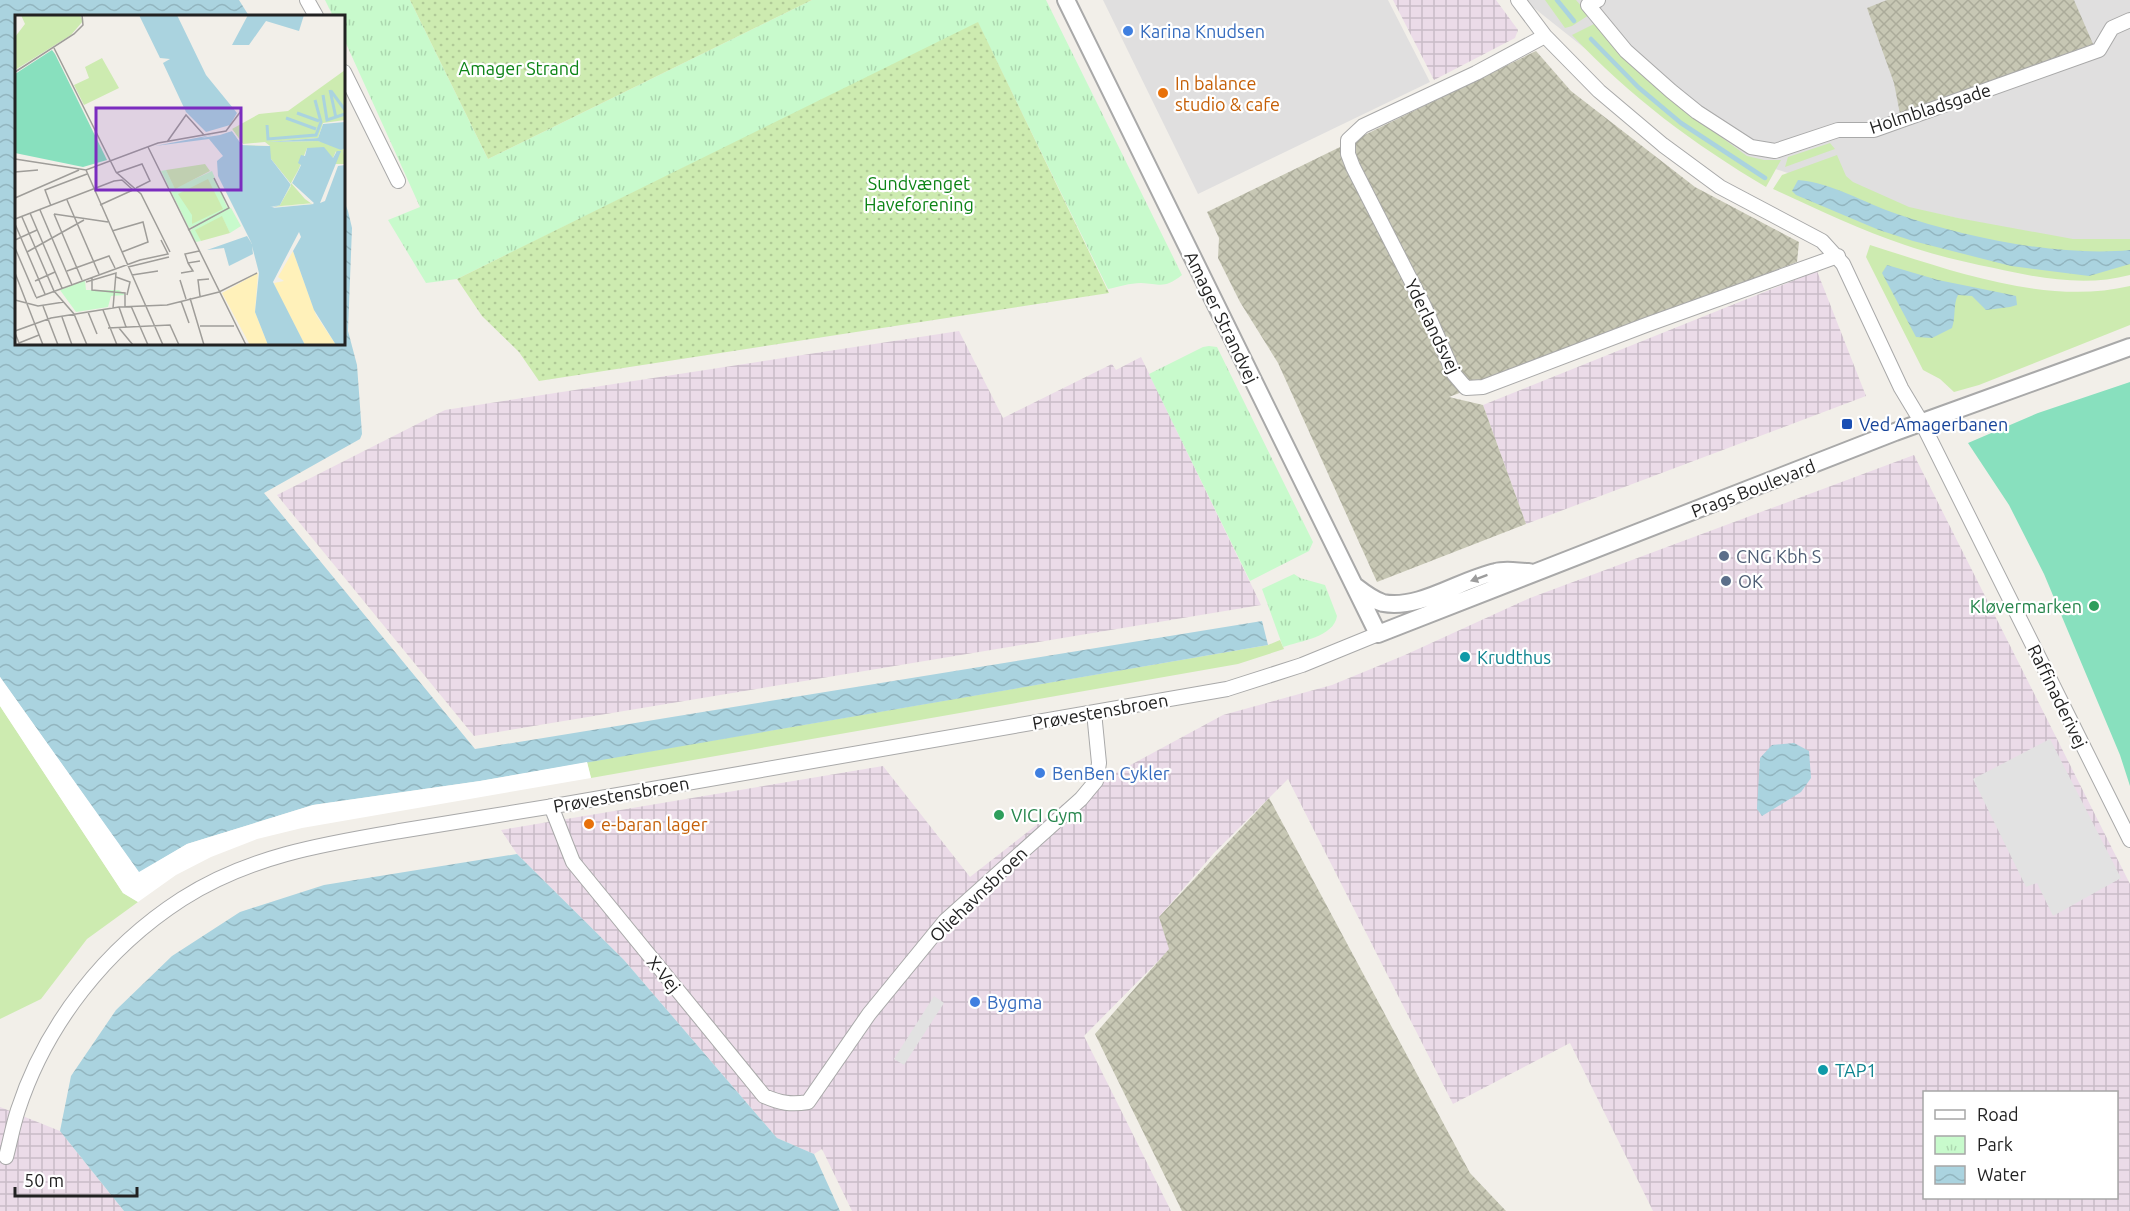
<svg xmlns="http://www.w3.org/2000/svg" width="2130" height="1211" viewBox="0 0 2130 1211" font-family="Ubuntu,sans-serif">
<defs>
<pattern id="industrial-grid" width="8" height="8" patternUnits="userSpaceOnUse" patternTransform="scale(1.5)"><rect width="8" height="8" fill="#ebdbe8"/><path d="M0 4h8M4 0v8" fill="none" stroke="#c9bcc7"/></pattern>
<pattern id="construction-cross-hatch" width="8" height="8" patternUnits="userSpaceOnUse" patternTransform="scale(1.5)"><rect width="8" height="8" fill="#c7c7b4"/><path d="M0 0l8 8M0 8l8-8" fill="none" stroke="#abab9a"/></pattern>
<pattern id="park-tufts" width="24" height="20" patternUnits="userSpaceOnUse" patternTransform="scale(1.5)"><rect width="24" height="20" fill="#c8facc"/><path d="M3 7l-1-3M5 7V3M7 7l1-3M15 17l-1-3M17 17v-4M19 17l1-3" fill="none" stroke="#acd6af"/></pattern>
<pattern id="garden-dots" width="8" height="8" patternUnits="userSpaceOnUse" patternTransform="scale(1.5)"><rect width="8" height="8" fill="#cdebb0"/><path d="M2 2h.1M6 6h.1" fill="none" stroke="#b0c997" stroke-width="1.8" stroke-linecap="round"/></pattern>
<pattern id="water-waves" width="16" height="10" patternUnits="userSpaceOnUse" patternTransform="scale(1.5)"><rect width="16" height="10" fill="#aad3df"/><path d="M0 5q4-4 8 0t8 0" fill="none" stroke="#92b5bf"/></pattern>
</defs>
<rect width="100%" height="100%" fill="#f2efe9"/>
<!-- residential -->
<path fill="#e0dfdf" d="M1103,0H1388L1430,82L1198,194Z
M1524,0H2130V243L2085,245L1867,199L1748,160L1655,104Z"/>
<!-- industrial -->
<path fill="url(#industrial-grid)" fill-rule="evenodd" d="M1393,0H1496L1518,30L1515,38L1434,80Z
M1817,271L1866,396L1526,524L1483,405Z
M959,331L1003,418L1112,364L1116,370L1141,357L1261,605L474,736L277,495L445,410Z
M1914,455L2130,884V1211H1653L1570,1043L1453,1104L1288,779L1214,853L1159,917L1170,949L1084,1036L1171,1211H852L822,1149L814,1154L777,1138L624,960L517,854L501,830L883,766L970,877L1075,795L1223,715L1332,685L1405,655L1530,598ZM1924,1092H2116V1198H1924Z
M0,1107L60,1131L124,1211H0Z"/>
<!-- construction -->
<path fill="url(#construction-cross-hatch)" d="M1887,0H2074L2093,44L1900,114L1894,83L1867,8Z
M1536,51L1571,91L1695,187L1799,242L1797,262L1449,397L1483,405L1526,524L1377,582L1278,363L1240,302L1218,258L1219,238L1207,212Z
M1269,798L1470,1173L1506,1211H1182L1095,1034L1169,949L1159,917Z"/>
<!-- grass -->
<path fill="#cdebb0" d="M1545,0H1576L1589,15L1572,26L1565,28Z
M1596,23L1614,47L1668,98L1747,156L1764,160H1781L1766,187C1695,145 1629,96 1572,35Z
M1830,143L1835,149L1785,167L1788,157Z
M1837,155L1846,176L1853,182L1909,207L1958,218L2073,239H2130V275C2085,287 2038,278 1994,268C1964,262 1934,255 1905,245C1860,230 1817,209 1773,189L1782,175Z
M1870,245C1950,270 2046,306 2130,286V325L1979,385L1954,392L1940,379L1923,370L1866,257Z
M1280,640L1284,649L1238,664L591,778L587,762L1268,645Z
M0,706L123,893L138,902L87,939L41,999L0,1019Z"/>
<!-- park -->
<path fill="url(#park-tufts)" d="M325,0H410L488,159L812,0H1046L1182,275C1164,289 1161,284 1141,283C1130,283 1118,287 1108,289L978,23L457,279L426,283L388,220L420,207L344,39V16H333Z
M1209,346L1217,347L1313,542L1309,551L1250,581L1149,374L1203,347Z
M1294,574L1300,578L1325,585L1337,616C1334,637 1300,641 1283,647L1262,589Z"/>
<!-- garden -->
<path fill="url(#garden-dots)" d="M410,0H812L488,159Z
M978,22L1109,293L539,381L519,352L482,316L457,279Z"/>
<!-- pitch -->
<path fill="#88e0be" d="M2130,382V786L2120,755L2044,574L2009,505L1968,443L2038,413Z"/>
<!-- parking -->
<path fill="#e2e2e2" d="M2050,739L2121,878L2053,916L2037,883L2026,887L1973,779Z
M934,996L944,1003L904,1065L894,1059Z"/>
<!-- water -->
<path fill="url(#water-waves)" d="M0,0H239L249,16H16V344H344V201L348,211L352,228L348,331L357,365L362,434L360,439L264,493L475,749L1262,621L1268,645L480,781L313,805L187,844L139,873L0,677Z
M1798,180C1833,183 1864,203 1897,214C1964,237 2059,257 2130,250V264L2089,276L2011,266L1913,241L1879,230L1796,195L1792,191Z
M1887,265L1938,280L2012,295L2016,296L2017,305L2010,307L1986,310L1972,296L1958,295C1953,304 1956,317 1952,328L1932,338L1916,337L1882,273Z
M1794,743L1809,751L1811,778L1801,792L1762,816L1757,809L1760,758L1772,745Z
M517,854L624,960L777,1138L814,1154L840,1211H124L60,1131L71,1076L116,1010L172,956L240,912L324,885Z"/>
<!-- pier -->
<path fill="#fff" d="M0,677L139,872L187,844L313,805L480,781L587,762L591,778L302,828L257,839L211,857L176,875L138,902L123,893L0,706Z"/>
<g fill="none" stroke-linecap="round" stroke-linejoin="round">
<!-- stream -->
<path stroke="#aad3df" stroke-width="4.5" d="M1557,0L1574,21
M1591,39L1638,87L1681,123L1765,178"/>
<defs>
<path id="minor" d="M307,0L316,16
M1518,0L1545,36L1599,91L1663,145L1720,187L1822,241L1843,264L1901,388L1922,423L2130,840
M1598,0L1588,5L1626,51L1671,91L1697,112L1751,147L1775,151L1838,130H1874L2099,50L2112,28L2130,20
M1545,36L1476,73L1363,126L1348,140V154L1353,167L1425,308L1454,374L1466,388L1483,387L1646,325L1838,256
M344,72L398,181
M551,806L573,862L764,1096C780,1103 791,1105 808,1102L869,1014L945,921L1081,799L1096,781L1099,763L1094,712
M6,1157C10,1142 13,1125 18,1110C46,1024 106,948 182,899C249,856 323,844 400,831C455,822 511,813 566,804C786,766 1006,727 1227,689L1302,665L1378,634"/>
<path id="tertiary" d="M1066,0L1378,634L1895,432L2130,347
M1355,586C1364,593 1373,600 1383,603C1420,610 1461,579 1496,572C1506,569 1519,572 1529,572"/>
</defs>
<!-- minor casing -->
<use href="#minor" stroke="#a9a9a9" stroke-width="16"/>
<!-- tertiary casing -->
<use href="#tertiary" stroke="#a9a9a9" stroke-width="20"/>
<!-- minor -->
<use href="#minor" stroke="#fff" stroke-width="14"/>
<!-- tertiary -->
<use href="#tertiary" stroke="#fff" stroke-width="16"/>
</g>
<!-- one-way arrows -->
<defs><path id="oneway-solid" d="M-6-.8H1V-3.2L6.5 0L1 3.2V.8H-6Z" transform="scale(1.5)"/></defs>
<use fill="#9c9c9c" href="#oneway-solid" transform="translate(1479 578) rotate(160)"/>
<!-- markers -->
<g fill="#3f7fe0" stroke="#fff" stroke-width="2">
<circle cx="1128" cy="31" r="6"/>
<circle cx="1040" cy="773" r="6"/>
<circle cx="975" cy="1002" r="6"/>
</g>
<g fill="#e8710a" stroke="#fff" stroke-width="2">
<circle cx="1163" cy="93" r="6"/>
<circle cx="589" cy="824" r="6"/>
</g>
<rect fill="#1a4fb4" stroke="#fff" stroke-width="2" x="1841" y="418" width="12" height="12" rx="3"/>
<g fill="#5c6f8a" stroke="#fff" stroke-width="2">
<circle cx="1724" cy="556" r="6"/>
<circle cx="1726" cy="581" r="6"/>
</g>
<g fill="#2e9e5b" stroke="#fff" stroke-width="2">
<circle cx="2094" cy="606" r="6"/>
<circle cx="999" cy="815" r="6"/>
</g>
<g fill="#0f9aa8" stroke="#fff" stroke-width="2">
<circle cx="1465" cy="657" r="6"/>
<circle cx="1823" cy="1070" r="6"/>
</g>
<g text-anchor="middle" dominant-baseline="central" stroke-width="4.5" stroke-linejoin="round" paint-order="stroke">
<!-- shop labels -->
<g font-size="18" fill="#366cbe" stroke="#fff" text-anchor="start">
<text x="1140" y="31">Karina Knudsen</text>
<text x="1052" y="773">BenBen Cykler</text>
<text x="987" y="1002">Bygma</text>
</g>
<!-- park labels -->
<g font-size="18" fill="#0c8416" stroke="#fff">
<text x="519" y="68">Amager Strand</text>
<text x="919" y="183">Sundvænget<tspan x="919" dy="21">Haveforening</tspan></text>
</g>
<!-- food labels -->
<g font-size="18" fill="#c56008" stroke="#fff" text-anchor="start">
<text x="1175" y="83">In balance<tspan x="1175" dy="21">studio &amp; cafe</tspan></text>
<text x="601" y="824">e-baran lager</text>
</g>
<!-- street labels -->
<g font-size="18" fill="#222" stroke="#fff">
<text transform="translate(1930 108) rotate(-18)">Holmbladsgade</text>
<text transform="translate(1222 317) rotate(64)">Amager Strandvej</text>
<text transform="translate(1433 326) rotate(64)">Yderlandsvej</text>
<text transform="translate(1753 488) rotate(-21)">Prags Boulevard</text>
<text transform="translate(2058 696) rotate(64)">Raffinaderivej</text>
<text transform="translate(1100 711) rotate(-10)">Prøvestensbroen</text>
<text transform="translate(621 794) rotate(-10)">Prøvestensbroen</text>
<text transform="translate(978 894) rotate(-44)">Oliehavnsbroen</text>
<text transform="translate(664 974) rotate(51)">X-Vej</text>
</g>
<!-- transit labels -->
<g font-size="18" fill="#164399" stroke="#fff" text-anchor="start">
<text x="1859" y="424">Ved Amagerbanen</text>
</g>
<!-- service labels -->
<g font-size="18" fill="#4e5e75" stroke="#fff" text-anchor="start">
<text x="1736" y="556">CNG Kbh S</text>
<text x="1738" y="581">OK</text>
</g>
<!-- leisure labels -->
<g font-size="18" fill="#27864d" stroke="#fff" text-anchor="end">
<text x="2082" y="606">Kløvermarken</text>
<text x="1011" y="815" text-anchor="start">VICI Gym</text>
</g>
<!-- culture labels -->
<g font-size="18" fill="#0d838f" stroke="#fff" text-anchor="start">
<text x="1477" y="657">Krudthus</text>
<text x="1835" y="1070">TAP1</text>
</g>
</g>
<!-- overview -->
<g transform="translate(15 15)">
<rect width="330" height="330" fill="#f2efe9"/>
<path d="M87,43L104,73L69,90L59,70L74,63L70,52ZM330,55V105L308,108L303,123L254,127L303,126L328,132L330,149H320L321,136L318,143L292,133L278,169L297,189L257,192L265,190L276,169L256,144L228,129L217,114L244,99L273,96Z" fill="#cdebb0"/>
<path d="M278,236L301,300L321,330H290L261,274L259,268L269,266L263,262ZM243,258L240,297L253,330H235L207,278Z" fill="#fff1ba"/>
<path d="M151,155L160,173L197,156L212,192L216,193L226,211L215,218L207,202L181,215L186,226L181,227L175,216L181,210L174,213L146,156ZM70,265L71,275H104L110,280L96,281L93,292L61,297L45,275Z" fill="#c8facc"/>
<path d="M6,0H65L68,6L56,20L0,55V22L10,9ZM190,149L195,156L160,174L151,155ZM193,164L208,194L177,209V200L163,179ZM207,201L215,218L186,226L180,215Z" fill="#cdebb0"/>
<path d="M37,35L40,39L92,145L68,152L0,138V59Z" fill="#88e0be"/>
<path d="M124,0H162L191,60L222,98L215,110L191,117L171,97L148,48L155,44L145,43ZM233,0H289L284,16L251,6L234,30H217ZM330,107V133L326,135L303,126L253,127L303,123L308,109ZM217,116L227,130L255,131L256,144L276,169L265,190L257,193L299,189L277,168L286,150L283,148L286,140L290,141L292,133L309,132L318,143L322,136H326L305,188L310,186L323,151L330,150V330H321L299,295L278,236L286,222L284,217L258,267L290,330H253L240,297L244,258L237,231L238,239L214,251L209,233L192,235L232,221L237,229L203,161L202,146L208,141L194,124L140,131Z" fill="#aad3df"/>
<path d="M217,114L228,129L250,127L255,131L256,144L276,169V171L265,190L257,192L297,189L290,184L276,168L286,150L277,168L299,188L255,192L265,190L276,170L256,144L255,131L227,130L217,116L205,120L186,123Z" fill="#f2efe9"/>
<path fill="none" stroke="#aad3df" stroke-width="3" d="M315,75L321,103M316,76L330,95M308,80L312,105L330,99M282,98L304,106M271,103L301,114M252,110L253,124L301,120L306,107L300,85"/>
<path fill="none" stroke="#9f9d99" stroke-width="1.5" d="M39,33L101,157L126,179L155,237M0,57L59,19L68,10L67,0M152,127L171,100L189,120M133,132L231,330M0,144L71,155L143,128L211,116L226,96M71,155L148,330M0,157L23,155M101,158L127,149L135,166L121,173M0,183L64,155M52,185L84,259M36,191L30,175L72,159M25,195L57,270M15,198L47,273M39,199L67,265M39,199L93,207M7,202L39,276L59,299L72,330M0,204L99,166L107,165L118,175L85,190M0,209L30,279M173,215L214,193L199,163M97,216L128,207L133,227L107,237M0,225L22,215M0,233L21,282M184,236L170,239L173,248L185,246M12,237L69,205M113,252L154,242M52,256L94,241L100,253M0,258L28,330M166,258L178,256L173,248M117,260L143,256M101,262L115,267L112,280M77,263V275L110,278V292M165,265L171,284M20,266L40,257M71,267L101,258L98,293M185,281L183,265L194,264M21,283L125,245L153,239L146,225M175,283L189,330M0,285L23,291L49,287M166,286L174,308M28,291L43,330M116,291L133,330M104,292L111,312M88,295L102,330M73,297L82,319M47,302L57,330M185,311H219M93,313L155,310L164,330M104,313L118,330M0,316L36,303L104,292L152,290L204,277L242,258M0,318L4,328L24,320"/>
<path fill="#7b2cbf" fill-opacity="0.15" stroke="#7b2cbf" stroke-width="3" d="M81,93H226V175H81Z"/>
<rect width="330" height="330" fill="none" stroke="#222" stroke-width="3"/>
</g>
<!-- legend -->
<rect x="1923" y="1091" width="195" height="108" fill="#ffffff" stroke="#a7a7a7" stroke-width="1.5"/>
<rect x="1935" y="1110" width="30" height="9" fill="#ffffff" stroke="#a7a7a7" stroke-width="1.5"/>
<text x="1977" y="1121" font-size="18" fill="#222222">Road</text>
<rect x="1935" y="1136" width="30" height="18" fill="url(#park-tufts)" stroke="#a7a7a7" stroke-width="1.5"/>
<text x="1977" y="1151" font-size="18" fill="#222222">Park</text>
<rect x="1935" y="1166" width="30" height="18" fill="url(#water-waves)" stroke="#a7a7a7" stroke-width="1.5"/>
<text x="1977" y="1181" font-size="18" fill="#222222">Water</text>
<!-- scale -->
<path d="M15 1187v9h122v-9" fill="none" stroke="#222222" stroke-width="3"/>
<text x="24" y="1187" font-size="18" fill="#222222" stroke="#ffffff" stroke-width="4.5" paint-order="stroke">50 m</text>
</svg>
